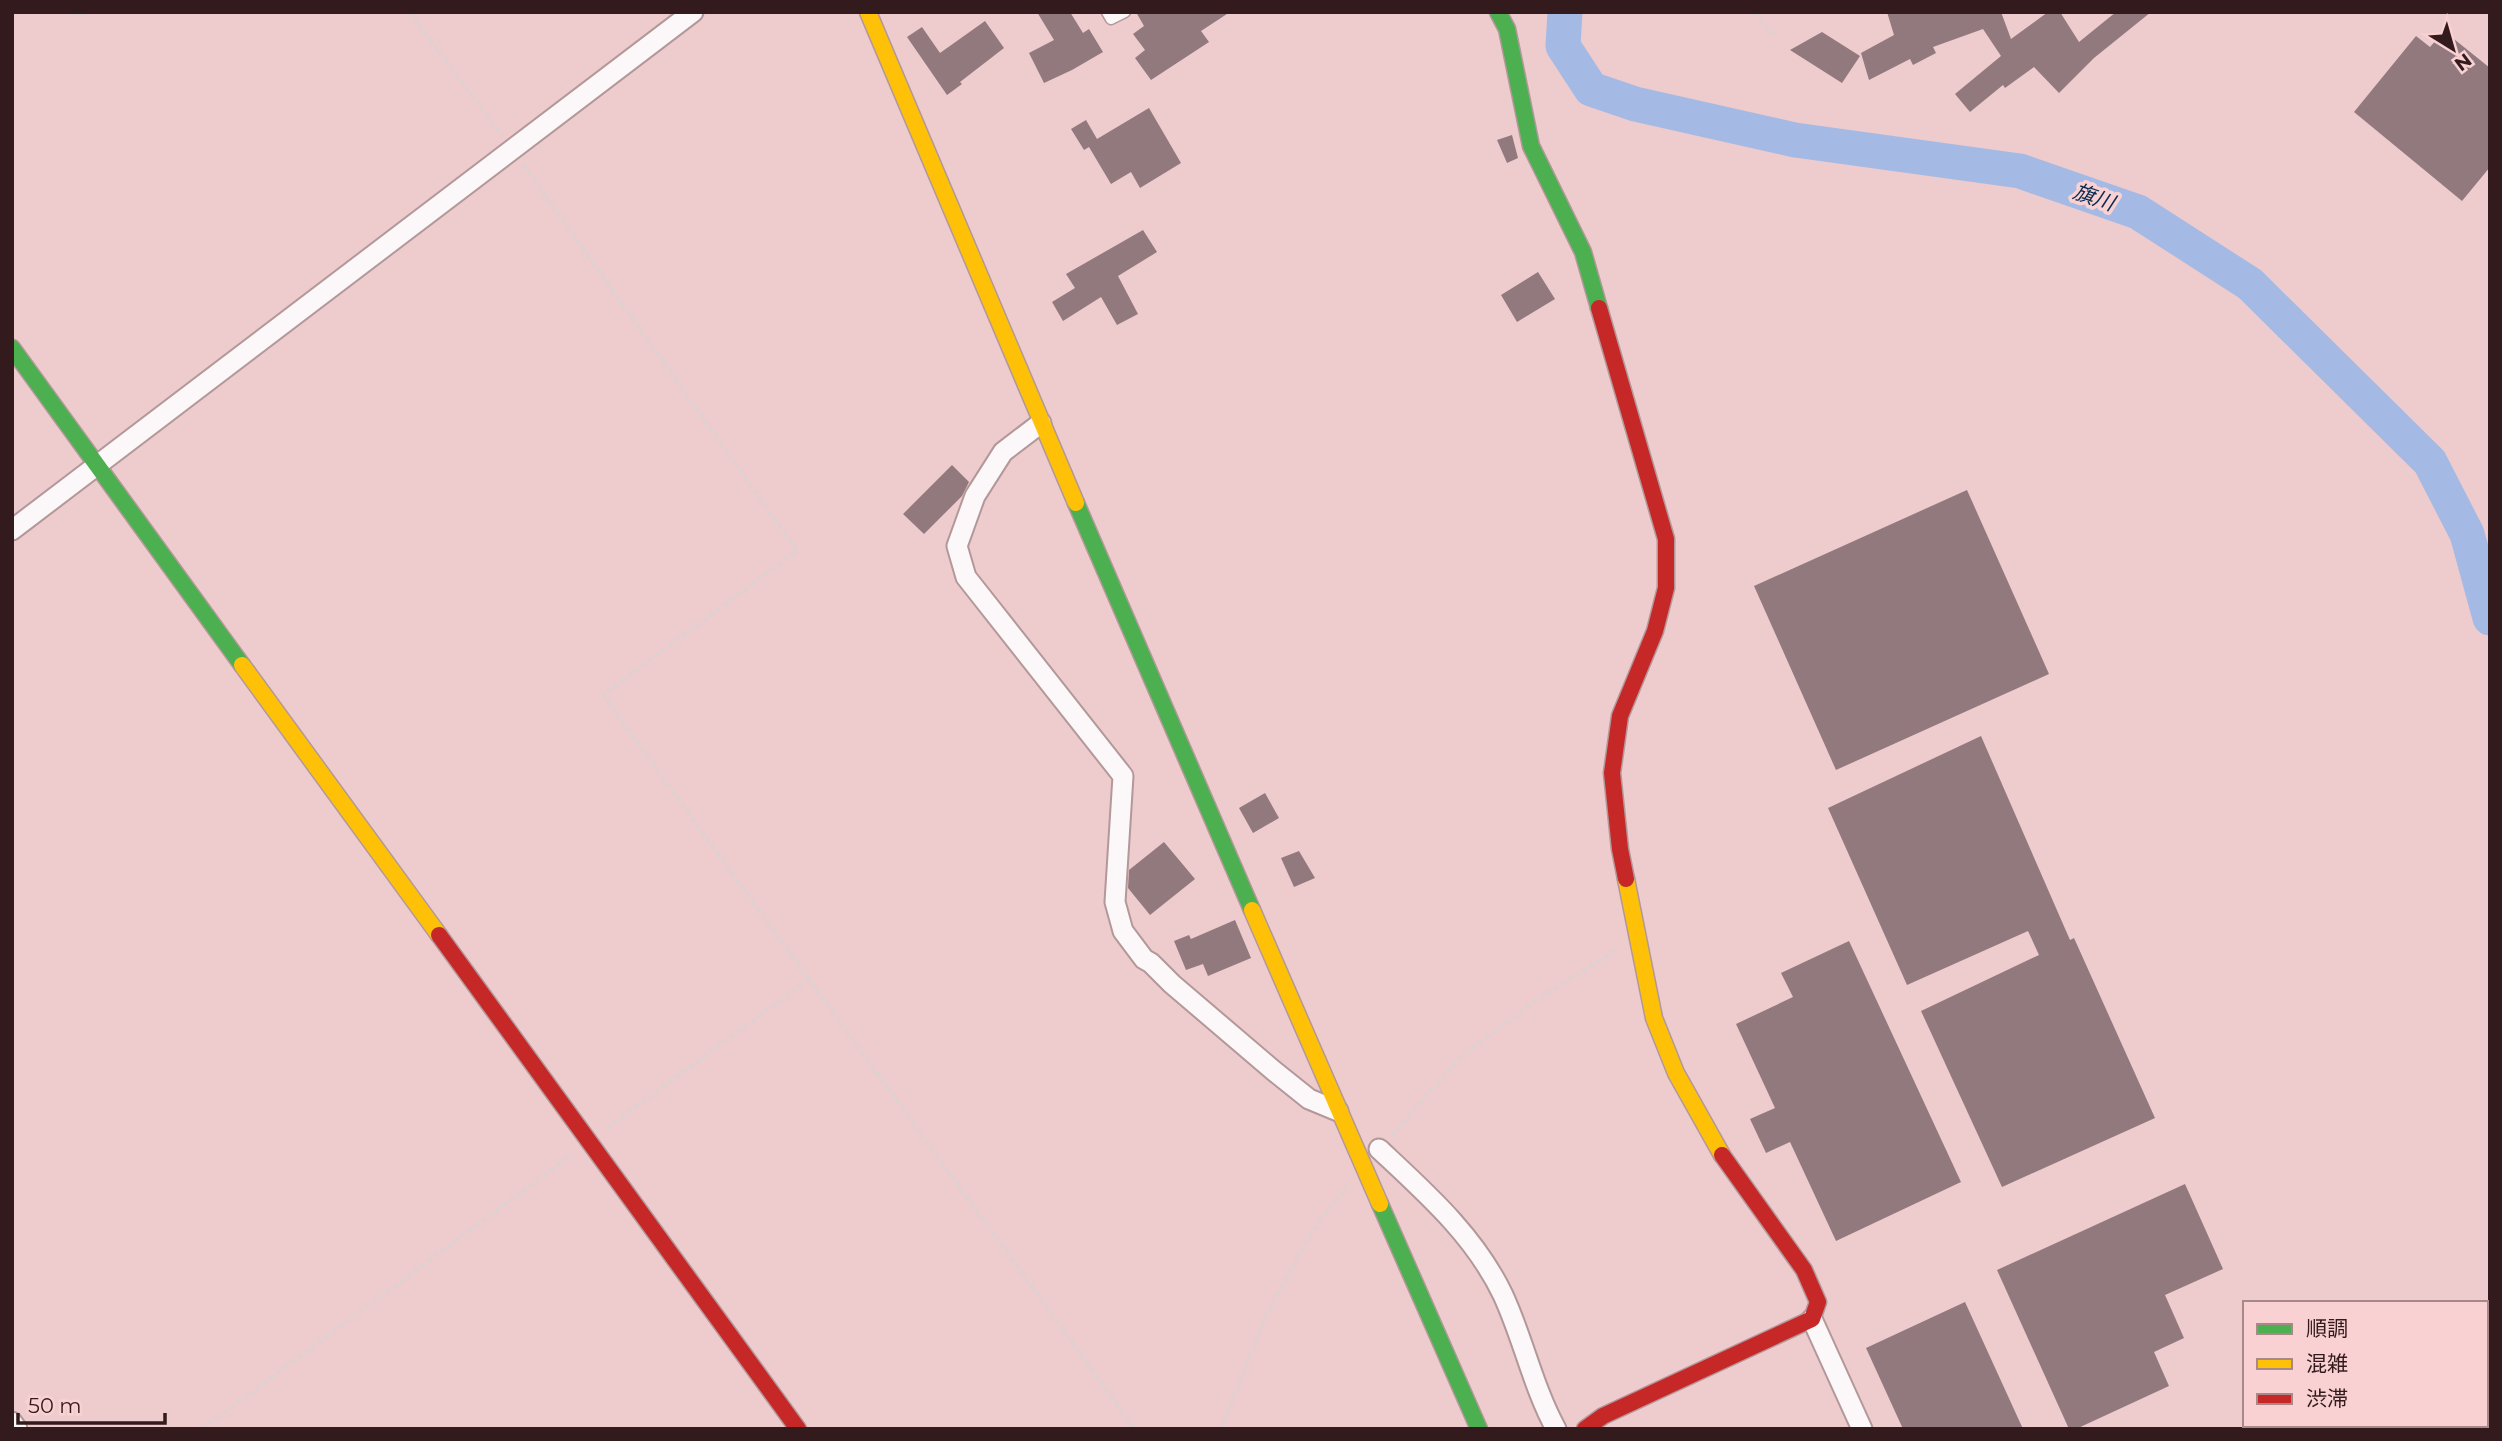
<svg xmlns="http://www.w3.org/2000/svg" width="2502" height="1441" viewBox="0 0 2502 1441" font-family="Montserrat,'Noto Sans JP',sans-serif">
<rect width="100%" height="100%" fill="#eecbcd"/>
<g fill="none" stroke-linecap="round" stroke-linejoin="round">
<!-- river -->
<path stroke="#a4bae4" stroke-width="35" d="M1565,12L1563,46L1591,89L1635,104L1795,140L2020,171L2138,212L2250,284L2430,462L2467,534L2490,618"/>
</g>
<!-- building -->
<path fill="#92797e" d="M1037,12H1070L1083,33L1089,29L1103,52L1072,70L1044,83L1029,53L1054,40Z
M1136,12H1230L1201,31L1209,42L1151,80L1135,58L1145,50L1133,34L1144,26Z
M1887,12H2001L2011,39L2048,12H2060L2079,42L2116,12H2151L2094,58L2059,93L2034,67L2005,88L2003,85L1970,112L1955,94L2001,56L1983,29L1933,47L1936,53L1913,65L1910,59L1869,80L1861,53L1894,35Z
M985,21L1004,48L960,82L962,84L947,95L907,37L922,27L940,53Z
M2444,31L2490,68V167L2462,201L2354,112L2416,36L2430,47Z
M1822,32L1860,56L1842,83L1790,50Z
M1149,108L1181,163L1140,188L1131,172L1111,184L1089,147L1084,150L1071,129L1086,120L1097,139Z
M1512,135L1518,158L1507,163L1497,140Z
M1143,230L1157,252L1118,276L1138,314L1117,325L1101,297L1063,321L1052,302L1075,288L1066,274Z
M1538,272L1555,299L1517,322L1501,295Z
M952,465L969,482L962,496L924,534L903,514Z
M1967,490L2049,674L1836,770L1754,586Z
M1981,736L2070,940L2074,938L2155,1118L2002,1187L1921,1011L2039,955L2028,931L1907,985L1828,808Z
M1265,793L1279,818L1253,833L1239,808Z
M1164,842L1195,879L1150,915L1128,888L1129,870Z
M1299,851L1315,878L1294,887L1281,858Z
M1235,920L1251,958L1208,976L1203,964L1186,970L1174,941L1189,935L1191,939Z
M1849,941L1961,1182L1836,1241L1790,1142L1766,1153L1750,1119L1775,1108L1736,1024L1793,997L1781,973Z
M2185,1184L2223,1269L2165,1295L2184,1338L2154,1352L2169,1386L2076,1429H2069L1997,1270Z
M1965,1302L2023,1429H1903L1866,1348Z"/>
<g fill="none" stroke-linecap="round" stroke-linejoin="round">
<defs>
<path id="lane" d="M1107,12L1111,19L1125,12"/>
<path id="street" d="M1041,423L1003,452L975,496L957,546L966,577L1123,776L1115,902L1123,931L1144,959L1151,963L1172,984L1274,1071L1309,1099L1338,1111
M12,530L693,12
M1379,1149C1426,1193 1475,1236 1503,1295C1523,1338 1533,1387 1556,1429
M1812,1319L1862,1429
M12,1422L17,1429"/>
<path id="fast" d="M1498,12L1507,29L1531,146L1583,252L1599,308
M12,348L242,665
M1076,503L1252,910
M1380,1204L1479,1429"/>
<path id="slow" d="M868,12L1076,503
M242,665L439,935
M1626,879L1654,1018L1676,1073L1722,1155
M1252,910L1380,1204"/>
<path id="jam" d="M1599,308L1666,539V588L1655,631L1620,716L1612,773L1620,849L1626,879
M439,935L798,1429
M1585,1429L1603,1416L1812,1319L1818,1302L1804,1270L1722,1155"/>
</defs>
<!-- lane casing -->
<use href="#lane" stroke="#b3989a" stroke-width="13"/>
<!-- street casing -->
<use href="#street" stroke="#b3989a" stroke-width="23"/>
<!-- fast casing -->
<use href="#fast" stroke="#b3989a" stroke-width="19"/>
<!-- slow casing -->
<use href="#slow" stroke="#b3989a" stroke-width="19"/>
<!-- jam casing -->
<use href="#jam" stroke="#b3989a" stroke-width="19"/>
<!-- path -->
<path stroke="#ddd1d2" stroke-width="3.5" stroke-dasharray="5 3.5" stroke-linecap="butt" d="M71,12L74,15L90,12
M409,12L502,135
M1754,12L1777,38
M523,164L797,551L603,695L1135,1429
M607,1128L808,980
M1391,1136L1460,1058L1532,1003L1618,949
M202,1429L570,1156
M1221,1429L1264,1320L1311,1233L1347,1186"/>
<!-- lane -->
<use href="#lane" stroke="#fcf7f8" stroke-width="10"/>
<!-- street -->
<use href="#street" stroke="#fcf7f8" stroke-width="19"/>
<!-- fast -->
<use href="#fast" stroke="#4caf50" stroke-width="16"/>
<!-- slow -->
<use href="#slow" stroke="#ffc107" stroke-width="16"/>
<!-- jam -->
<use href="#jam" stroke="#c62828" stroke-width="16"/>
</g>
<g text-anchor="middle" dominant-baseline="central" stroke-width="7" stroke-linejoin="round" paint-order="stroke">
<!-- water labels -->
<g font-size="21" font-style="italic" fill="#092a4f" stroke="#f9d1d3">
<text transform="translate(2094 197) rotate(19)">旗川</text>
</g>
</g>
<!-- border -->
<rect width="2502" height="1441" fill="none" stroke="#331b1d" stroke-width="28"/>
<!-- legend -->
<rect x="2243" y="1301" width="245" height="126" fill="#f9d1d3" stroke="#aa888a" stroke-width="2"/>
<rect x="2257" y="1324" width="35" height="10" fill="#4caf50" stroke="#aa888a" stroke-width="2"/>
<text x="2306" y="1336" font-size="21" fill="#331b1d">順調</text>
<rect x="2257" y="1359" width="35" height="10" fill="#ffc107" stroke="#aa888a" stroke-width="2"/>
<text x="2306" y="1371" font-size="21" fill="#331b1d">混雑</text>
<rect x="2257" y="1394" width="35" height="10" fill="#c62828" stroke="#aa888a" stroke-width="2"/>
<text x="2306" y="1406" font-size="21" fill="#331b1d">渋滞</text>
<!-- north arrow -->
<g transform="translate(2453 49) rotate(143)" stroke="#f9d1d3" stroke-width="5" paint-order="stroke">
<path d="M0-5L12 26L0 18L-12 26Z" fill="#331b1d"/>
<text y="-10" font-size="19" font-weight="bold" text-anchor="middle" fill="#331b1d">N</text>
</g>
<!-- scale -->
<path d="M18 1413v10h147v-10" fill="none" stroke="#331b1d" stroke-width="3.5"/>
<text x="28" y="1413" font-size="21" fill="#331b1d" stroke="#f9d1d3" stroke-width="5" paint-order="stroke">50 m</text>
</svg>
